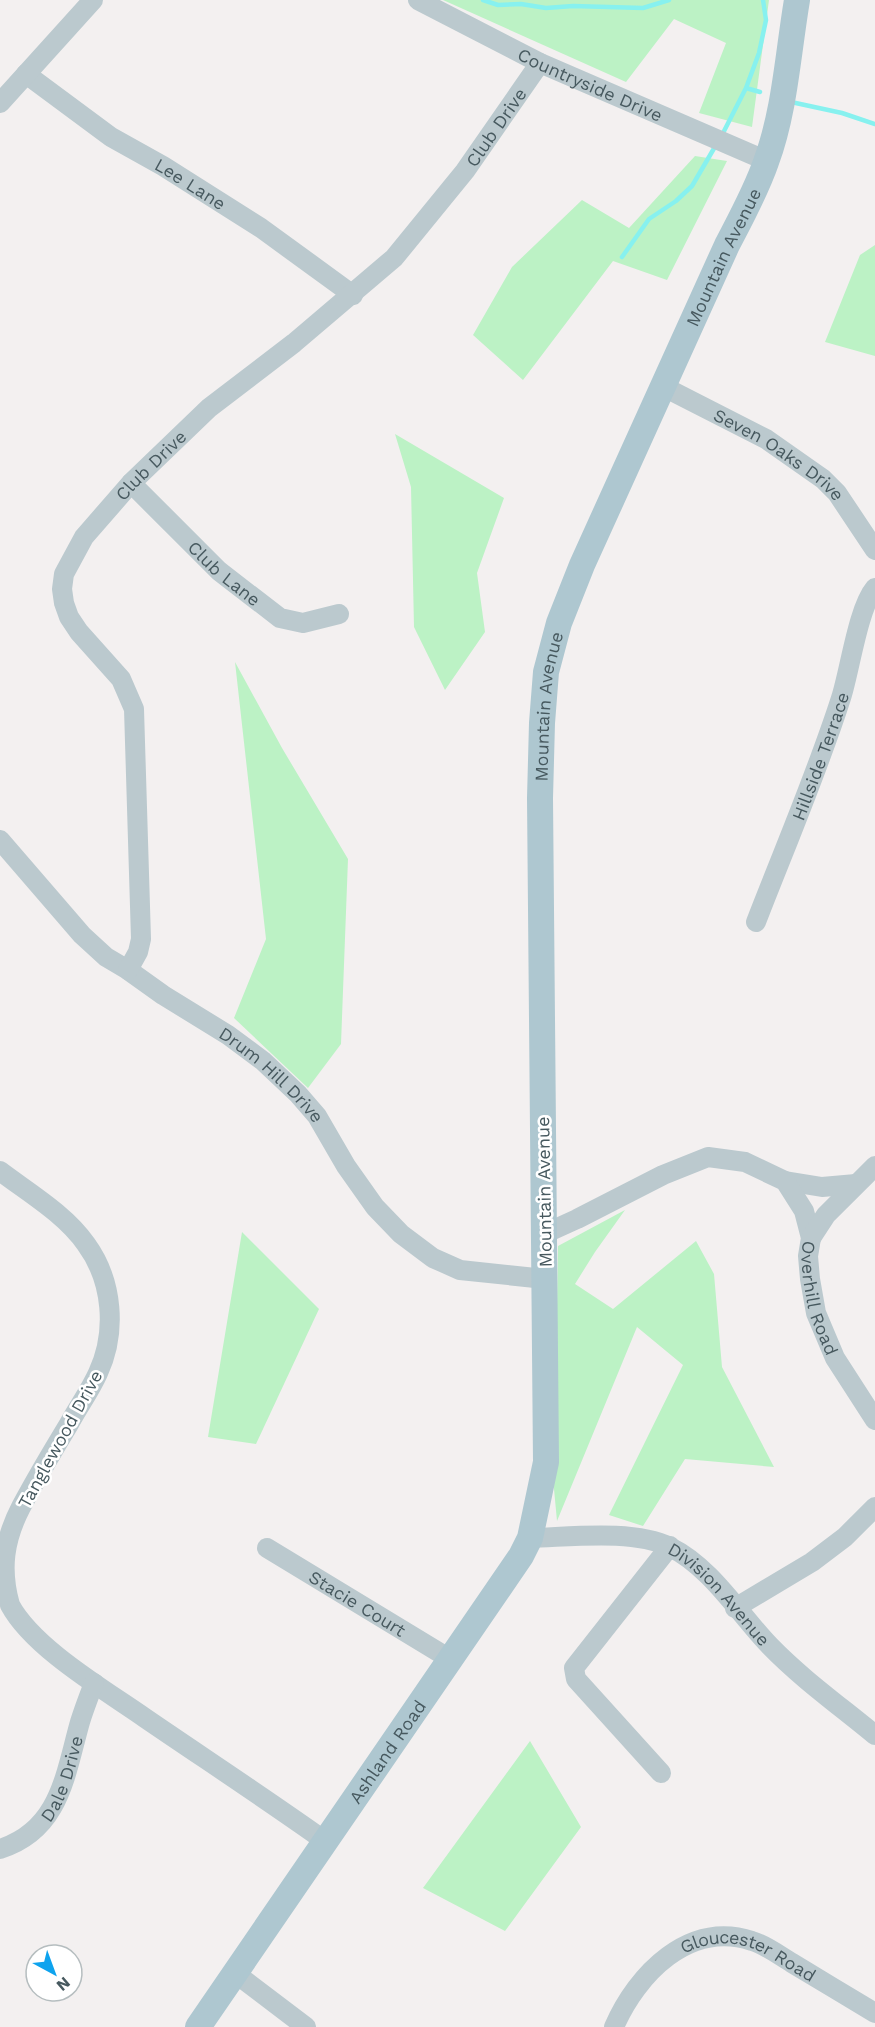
<svg xmlns="http://www.w3.org/2000/svg" width="875" height="2027" viewBox="0 0 875 2027" font-family="'Work Sans',sans-serif">
<rect width="100%" height="100%" fill="#f3f0f0"/>
<!-- green -->
<path fill="#bcf2c5" d="M443,0H769L752,127L699,113L726,43L674,19L626,82Z
M695,156L727,161L667,280L613,261L523,380L473,335L512,267L582,200L629,228Z
M875,245V356L825,342L860,255Z
M395,434L504,498L477,573L485,632L445,690L414,627L411,487Z
M235,662L282,748L348,859L341,1044L308,1088L234,1018L266,939Z
M625,1210L595,1252L575,1284L613,1309L696,1241L714,1274L722,1367L774,1467L685,1459L643,1526L609,1515L683,1365L637,1327L557,1521L554,1489L558,1246Z
M242,1232L319,1309L256,1444L208,1437Z
M530,1741L581,1827L505,1931L423,1888Z"/>
<g fill="none" stroke-linecap="round" stroke-linejoin="round">
<!-- stream -->
<path stroke="#87f1ef" stroke-width="4.5" d="M483,0L498,5L521,4L546,8L573,6L643,8L669,0
M746,88L760,92
M791,102L842,113L875,124
M722,135L746,88L759,53L766,20L763,0
M622,257L649,219L676,201L692,186L716,145"/>
<!-- minor -->
<g stroke="#bbc9ce" stroke-width="20">
<path id="s1" d="M418,0L540,63L767,161"/>
<path id="s2" d="M26,74L111,137L163,166L261,228L353,295"/>
<path d="M0,103L93,0"/>
<path id="s3" d="M662,386L766,439L823,479L837,493L875,550"/>
<path id="s4" d="M131,483L219,571L280,618L303,623L339,614"/>
<path id="s5" d="M0,840L82,935L106,957L128,970L163,995L228,1035L263,1061L298,1094L317,1116L346,1166L375,1207L401,1234L433,1258L460,1270L545,1279"/>
<path id="s6" d="M756,922C785,847 817,773 841,698C850,670 858,608 875,588"/>
<path id="s7" d="M128,970L138,952L141,939L134,709L121,679L79,632L69,617L64,603L62,589L64,574L84,537L131,483L209,408L294,343L394,258L465,171L540,63"/>
<path d="M0,1171C29,1193 65,1214 86,1244C113,1281 117,1332 98,1373C90,1391 78,1407 69,1424C52,1452 36,1479 21,1507C4,1540 0,1569 10,1605C33,1648 105,1690 145,1718C205,1759 266,1799 325,1841"/>
<path d="M785,1181L822,1187L856,1184"/>
<path id="s8" d="M544,1234L577,1219L663,1175L708,1157L745,1162L785,1181L804,1211L811,1238L808,1256L810,1279L816,1313L835,1358L875,1420"/>
<path d="M811,1238L826,1215L875,1166"/>
<path id="s9" d="M530,1538C571,1537 633,1529 670,1547C711,1567 739,1614 770,1646C802,1679 840,1706 875,1735"/>
<path id="s10" d="M267,1548L450,1659"/>
<path d="M735,1608L812,1562L845,1537L875,1507"/>
<path d="M661,1773L576,1679L574,1668L670,1546"/>
<path id="s11" d="M0,1849C60,1830 65,1775 80,1722C84,1709 89,1696 94,1683"/>
<path d="M235,1973L306,2027"/>
<path id="s12" d="M614,2027C637,1974 689,1920 752,1941C766,1945 780,1956 792,1963C820,1980 847,1996 875,2013"/>
</g>
<!-- major -->
<path stroke="#aec7d0" stroke-width="26" id="s13" d="M198,2027L521,1556L530,1538L546,1462L540,798L542,723L546,672L559,623L582,565L727,245C741,218 756,191 766,162C785,111 788,53 797,0"/>
</g>
<g text-anchor="middle" dominant-baseline="central" stroke-width="5" stroke-linejoin="round" paint-order="stroke">
<!-- street labels -->
<g font-size="18" fill="#47595f" stroke="#fff">
<text stroke="none"><textPath href="#s1" startOffset="192">Countryside Drive</textPath></text>
<text stroke="none"><textPath href="#s7" startOffset="1048">Club Drive</textPath></text>
<text stroke="none"><textPath href="#s2" startOffset="198">Lee Lane</textPath></text>
<text stroke="none"><textPath href="#s13" startOffset="1911">Mountain Avenue</textPath></text>
<text stroke="none"><textPath href="#s3" startOffset="136">Seven Oaks Drive</textPath></text>
<text stroke="none"><textPath href="#s7" startOffset="562">Club Drive</textPath></text>
<text stroke="none"><textPath href="#s4" startOffset="130">Club Lane</textPath></text>
<text stroke="none"><textPath href="#s13" startOffset="1425">Mountain Avenue</textPath></text>
<text stroke="none"><textPath href="#s6" startOffset="178">Hillside Terrace</textPath></text>
<text stroke="none"><textPath href="#s5" startOffset="362">Drum Hill Drive</textPath></text>
<text transform="translate(544 1192) rotate(-91)">Mountain Avenue</text>
<text stroke="none"><textPath href="#s8" startOffset="388">Overhill Road</textPath></text>
<text transform="translate(60 1439) rotate(-61)">Tanglewood Drive</text>
<text stroke="none"><textPath href="#s9" startOffset="210">Division Avenue</textPath></text>
<text stroke="none"><textPath href="#s10" startOffset="106">Stacie Court</textPath></text>
<text stroke="none"><textPath href="#s13" startOffset="334">Ashland Road</textPath></text>
<text stroke="none"><textPath href="#s11" startOffset="99">Dale Drive</textPath></text>
<text stroke="none"><textPath href="#s12" startOffset="178">Gloucester Road</textPath></text>
</g>
</g>
<!-- north arrow -->
<g transform="translate(54 1973) rotate(139)"><circle r="28" fill="#ffffff" stroke="#b5bdbf" stroke-width="1.5"/>
<path d="M0-4.5L10 22L0 15L-10 22Z" fill="#0ea3ee"/>
<text y="-9" font-size="16" font-weight="bold" text-anchor="middle" fill="#47595f">N</text>
</g>
</svg>
